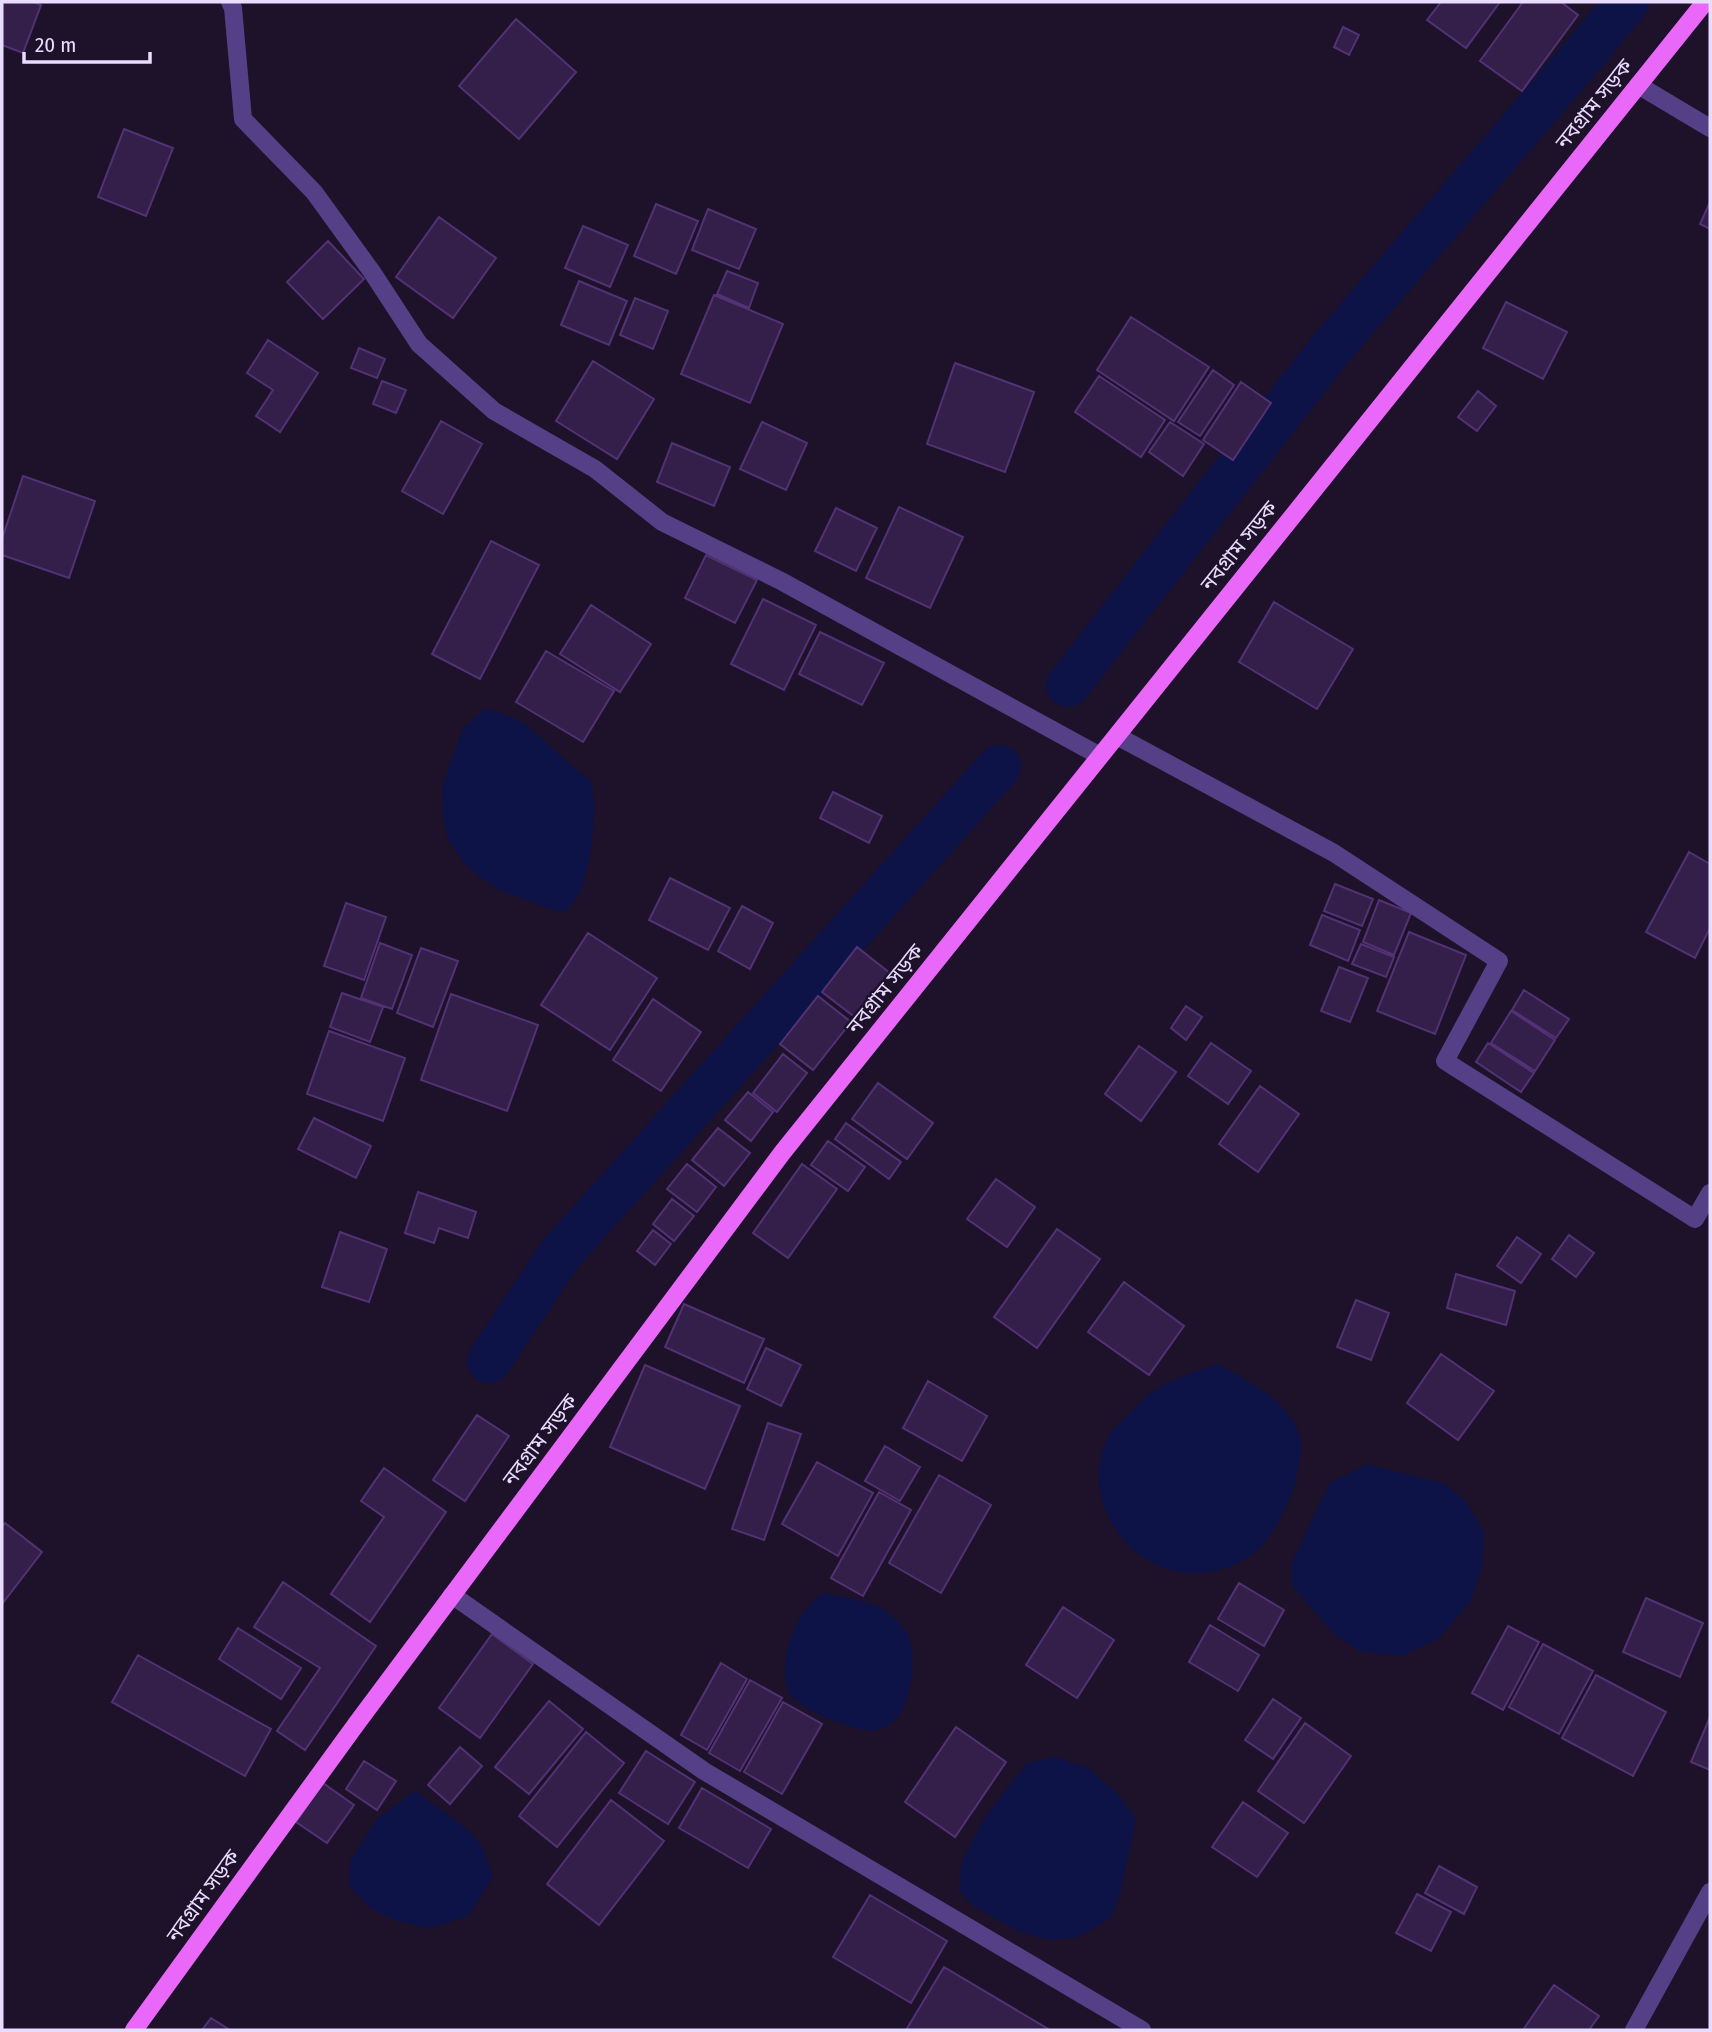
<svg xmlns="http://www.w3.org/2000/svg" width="1712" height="2032" viewBox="0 0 1712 2032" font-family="'Fira Sans Condensed','Noto Sans Bengali',sans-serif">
<rect width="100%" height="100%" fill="#1d122a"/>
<!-- water -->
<path fill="#0d1347" d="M486,708C497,712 508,715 518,720C545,737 565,763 591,781L595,807L590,857L581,890L567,911L553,910L500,890L481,878L465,864L448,840L443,816L442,787L463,728Z
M1218,1364C1249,1382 1293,1402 1301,1441C1302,1450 1299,1463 1297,1472C1294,1495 1283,1516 1270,1535C1257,1555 1242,1563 1219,1570C1143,1591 1072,1507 1109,1436C1112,1428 1121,1422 1127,1416C1134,1409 1141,1400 1150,1394C1169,1379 1194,1372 1218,1364Z
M1367,1464L1445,1484L1466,1502L1484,1532L1482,1568L1470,1602L1438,1639L1401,1656L1360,1651L1336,1636L1292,1586L1291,1565L1329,1484Z
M824,1593C840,1596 867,1601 881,1608C888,1612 900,1623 905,1630C920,1651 912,1709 890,1724C883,1729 873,1732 865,1730C846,1727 798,1709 789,1693C784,1684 785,1670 786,1661C788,1636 802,1605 824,1593Z
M1055,1757L1087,1767L1117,1793L1136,1819L1120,1894L1111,1917L1079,1937L1049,1940L1017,1931L971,1904L959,1890L962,1861L985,1817L1027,1763Z
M415,1791L466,1828L481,1844L493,1877L469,1915L442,1925L427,1928L396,1921L370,1908L349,1885L350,1861L376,1820Z"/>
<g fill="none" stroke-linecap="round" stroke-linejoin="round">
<!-- canal -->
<path stroke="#0d1347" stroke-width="44" d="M1068,685L1333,346L1575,65L1627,2
M489,1361L561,1253L999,767"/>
</g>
<!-- building -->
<path fill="#331f4a" stroke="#523275" stroke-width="2" d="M2,2H33L41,5L23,53L2,45Z
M1441,2H1500L1466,48L1427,20Z
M1523,2H1561L1578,15L1522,91L1480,61Z
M516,19L576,72L519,139L459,86Z
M1343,27L1359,35L1349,55L1334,47Z
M124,129L173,148L146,216L98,197Z
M1710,202V229L1700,224Z
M656,204L698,221L676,274L634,256Z
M708,209L756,229L739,269L692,250Z
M439,217L496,258L453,318L396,277Z
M583,226L628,245L610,287L565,268Z
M328,241L364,279L323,319L287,282Z
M727,271L758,283L749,308L717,294Z
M579,281L627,301L609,345L561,325Z
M714,295L783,324L750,403L681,374Z
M635,298L668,311L653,349L620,335Z
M1506,302L1567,332L1543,379L1483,348Z
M1131,317L1209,367L1174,421L1097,370Z
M268,340L318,373L280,432L256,416L273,390L247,373Z
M359,348L385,359L377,378L351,368Z
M593,361L654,399L617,459L556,421Z
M955,363L1034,392L1005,472L927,444Z
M1213,370L1234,385L1200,436L1178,422Z
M1099,376L1165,420L1141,457L1075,412Z
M382,381L406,390L396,413L373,404Z
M1241,382L1271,403L1233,460L1203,440Z
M1478,391L1496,406L1477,431L1458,417Z
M441,421L482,444L443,514L402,491Z
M762,422L807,443L786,490L740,469Z
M1170,422L1204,444L1183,476L1149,452Z
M672,443L730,467L714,506L657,482Z
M23,476L95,501L69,578L2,555V539Z
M899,507L963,537L930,608L866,578Z
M836,508L877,528L856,571L815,551Z
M491,541L539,565L480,679L432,654Z
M706,555L757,580L735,623L685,598Z
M763,599L816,625L784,690L731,664Z
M1274,602L1353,649L1317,709L1239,662Z
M591,605L651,644L620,692L560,654Z
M820,632L884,663L862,705L799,674Z
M546,651L614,691L583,742L516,702Z
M833,792L882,816L869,843L820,818Z
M1689,852L1710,864V928L1695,958L1646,932Z
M670,878L730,908L708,950L649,920Z
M1335,884L1373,899L1362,926L1324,911Z
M1379,900L1411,913L1394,955L1363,942Z
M346,903L386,917L364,980L324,966Z
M742,906L773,923L750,969L718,951Z
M1322,915L1360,930L1348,961L1310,945Z
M1409,932L1466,955L1435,1034L1377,1011Z
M588,933L657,978L610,1050L541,1005Z
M380,943L412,955L392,1009L361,998Z
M1361,944L1394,957L1386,977L1352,964Z
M857,947L891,974L856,1018L822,992Z
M421,948L458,961L433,1027L397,1013Z
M1339,967L1368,978L1350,1022L1321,1011Z
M1524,990L1569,1019L1556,1038L1512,1010Z
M342,993L383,1007L370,1042L330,1027Z
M451,994L538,1025L507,1111L421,1080Z
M818,996L851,1022L813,1070L780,1044Z
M653,999L701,1032L661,1091L613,1060Z
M1186,1006L1202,1017L1186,1040L1171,1028Z
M1511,1011L1555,1040L1535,1071L1491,1043Z
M329,1031L405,1058L383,1121L307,1094Z
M1211,1043L1251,1071L1228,1104L1188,1076Z
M1488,1043L1534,1073L1521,1092L1476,1062Z
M1139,1046L1176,1072L1141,1121L1105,1094Z
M783,1054L807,1073L777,1112L753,1093Z
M878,1083L933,1123L907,1159L852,1119Z
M1260,1086L1299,1114L1258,1172L1219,1144Z
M748,1092L773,1112L751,1141L725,1120Z
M314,1118L371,1146L356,1178L298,1149Z
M846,1123L901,1162L889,1179L835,1139Z
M718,1128L750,1153L724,1186L692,1160Z
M828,1141L865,1167L848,1191L811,1165Z
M687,1164L716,1187L697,1212L667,1189Z
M802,1164L837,1189L788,1258L753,1233Z
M996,1179L1035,1207L1007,1247L967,1219Z
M418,1192L476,1212L468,1238L439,1228L434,1243L405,1233Z
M672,1199L694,1216L674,1241L653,1224Z
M1057,1229L1100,1259L1037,1348L994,1317Z
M653,1230L671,1244L655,1265L637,1251Z
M340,1232L387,1249L369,1302L322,1287Z
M1569,1235L1594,1253L1576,1277L1552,1259Z
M1517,1237L1541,1254L1521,1283L1497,1266Z
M1456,1274L1515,1291L1506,1325L1447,1308Z
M1124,1282L1184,1326L1149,1375L1088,1332Z
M1356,1300L1389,1313L1371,1360L1337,1347Z
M684,1304L764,1339L744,1383L665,1347Z
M766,1348L801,1365L781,1406L747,1389Z
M1441,1354L1494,1391L1458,1440L1407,1403Z
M645,1365L740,1406L705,1489L610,1447Z
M928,1381L987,1416L962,1461L903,1428Z
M477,1415L509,1436L465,1501L433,1480Z
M768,1423L801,1434L764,1540L732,1529Z
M885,1446L920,1467L900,1501L865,1481Z
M817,1462L873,1493L838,1556L782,1524Z
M384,1468L446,1512L370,1622L331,1594L384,1517L361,1501Z
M939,1475L991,1505L941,1593L889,1563Z
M879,1492L911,1510L863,1596L831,1578Z
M5,1523L42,1552L2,1604V1527Z
M283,1582L376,1646L305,1750L277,1731L320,1668L254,1627Z
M1239,1583L1284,1610L1264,1646L1218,1619Z
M1646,1598L1703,1623L1680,1677L1623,1652Z
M1063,1607L1114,1640L1077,1698L1026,1665Z
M1210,1625L1259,1655L1238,1691L1189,1662Z
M1508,1626L1539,1642L1503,1710L1472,1693Z
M238,1628L301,1668L281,1699L219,1659Z
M492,1634L533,1664L480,1738L439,1708Z
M1543,1644L1593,1671L1559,1734L1509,1707Z
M138,1655L271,1729L245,1776L112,1702Z
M721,1663L747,1679L707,1750L681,1735Z
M1596,1675L1666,1712L1633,1776L1562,1738Z
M750,1680L782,1698L740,1771L709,1753Z
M1273,1699L1301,1718L1273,1759L1245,1740Z
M549,1701L583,1729L529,1794L495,1767Z
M783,1702L822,1724L782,1794L744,1772Z
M1710,1717V1770L1691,1762Z
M1305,1723L1351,1756L1304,1823L1258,1791Z
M956,1727L1006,1762L955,1837L905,1802Z
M586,1732L624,1763L557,1847L519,1816Z
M460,1747L482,1766L450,1804L428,1785Z
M646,1751L695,1782L668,1824L619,1793Z
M364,1761L396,1781L377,1810L346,1789Z
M323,1783L354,1805L327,1843L296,1822Z
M702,1788L771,1829L748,1868L679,1828Z
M611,1800L664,1841L599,1925L547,1884Z
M1243,1802L1288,1833L1257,1877L1212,1847Z
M1439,1866L1477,1887L1464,1914L1425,1893Z
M1417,1894L1451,1912L1431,1951L1396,1933Z
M870,1895L947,1941L911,2003L833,1957Z
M944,1967L1050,2030H906Z
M1554,1985L1599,2016L1589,2030H1523Z
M211,2018L230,2030H202Z"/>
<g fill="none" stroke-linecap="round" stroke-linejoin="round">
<!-- minor -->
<path stroke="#553f87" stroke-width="18" d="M230,2L233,8L243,119L314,192L372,272L419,344L494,411L595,469L662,522L781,581L1100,756
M1638,85L1710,128
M1117,736L1334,853L1499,961L1445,1061L1695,1219L1710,1193
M452,1595L704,1771L1142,2030
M1634,2030L1710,1892"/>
<!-- major -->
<path stroke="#ea68f9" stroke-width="18" d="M134,2030L357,1723L782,1153L1705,2"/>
</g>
<g text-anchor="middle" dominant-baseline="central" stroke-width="5" stroke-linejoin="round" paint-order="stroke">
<!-- street labels -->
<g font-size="21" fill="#e9dcfe" stroke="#1d122a">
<text transform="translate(1594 104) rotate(-51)">নবগ্রাম সড়ক</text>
<text transform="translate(1239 546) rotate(-51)">নবগ্রাম সড়ক</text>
<text transform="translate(885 989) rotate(-51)">নবগ্রাম সড়ক</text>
<text transform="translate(540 1440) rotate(-53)">নবগ্রাম সড়ক</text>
<text transform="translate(203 1896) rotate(-54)">নবগ্রাম সড়ক</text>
</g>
</g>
<!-- border -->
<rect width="1712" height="2032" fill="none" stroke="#e9dcfe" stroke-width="7"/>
<!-- scale -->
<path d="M24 52v10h126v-10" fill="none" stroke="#e9dcfe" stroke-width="3.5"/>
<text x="35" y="52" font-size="21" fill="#e9dcfe" stroke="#1d122a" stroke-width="5" paint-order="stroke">20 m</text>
</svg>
